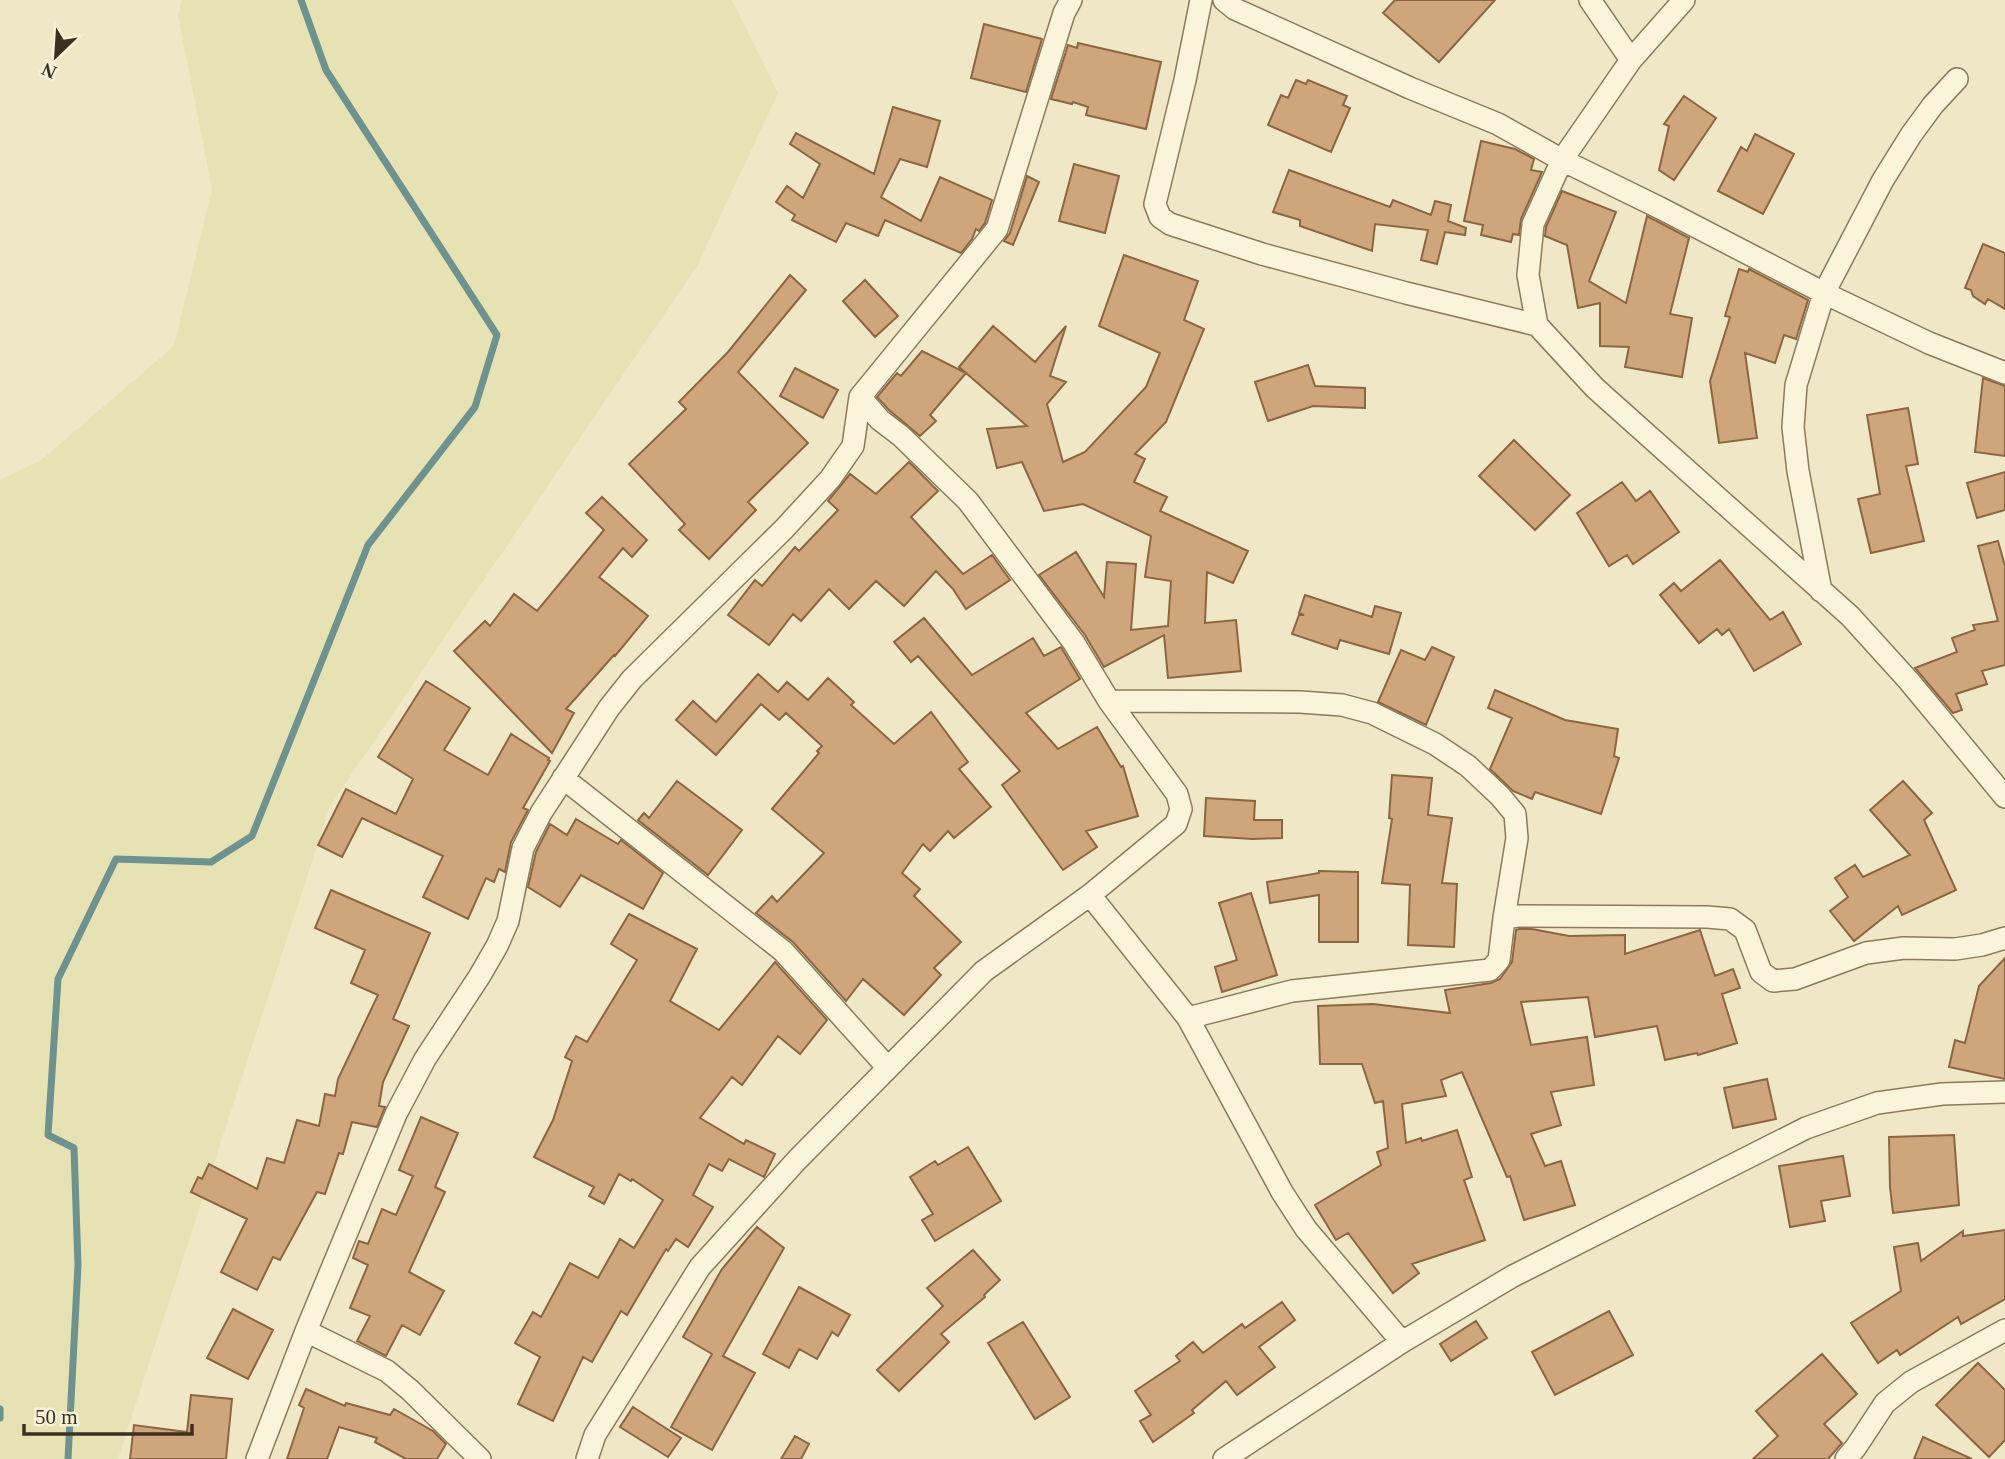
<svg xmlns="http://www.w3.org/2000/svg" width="2005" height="1459" viewBox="0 0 2005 1459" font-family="Georgia,serif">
<rect width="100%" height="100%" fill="#f0e7c7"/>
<!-- farmland -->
<path fill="#e6e2b4" d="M182,0H732L778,93L697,266L330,806L118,1459H0V480L41,460L174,346L212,189L178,15Z"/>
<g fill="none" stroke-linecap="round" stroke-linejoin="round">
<!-- stream -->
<path stroke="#6e928d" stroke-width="7" d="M0,1409V1418
M68,1459L78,1265L74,1148L48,1135L58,979L116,859L211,862L252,836L368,545L475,407L497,335L326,70L301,0"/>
</g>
<!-- building -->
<path fill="#cfa67c" stroke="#8c6641" stroke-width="2" d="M1395,0H1495L1439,62L1383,13Z
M984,24L1042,39L1026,92L971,78Z
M1078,43L1161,62L1146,129L1086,115L1088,107L1073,102L1072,104L1051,99L1068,45L1077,48Z
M1296,80L1306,84L1308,80L1347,96L1343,105L1350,108L1331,152L1268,125L1281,95L1288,98Z
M1684,96L1716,118L1674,180L1659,170L1669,126L1664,124Z
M893,107L940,121L927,167L900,159L881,197L921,221L940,177L992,200L985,223L979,231L976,229L972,239L961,253L885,220L878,236L846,223L836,242L792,220L795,215L776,202L787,186L803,198L820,164L790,144L796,133L874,174Z
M1755,134L1794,154L1763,214L1718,191L1741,147L1747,151Z
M1481,141L1515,149L1534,159L1531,170L1542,172L1521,219L1519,235L1513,234L1511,242L1481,235L1483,225L1464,221Z
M1074,164L1119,176L1105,233L1059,221Z
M1289,170L1390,207L1393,200L1431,215L1435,201L1451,205L1448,221L1466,228L1465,235L1445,232L1437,264L1421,260L1428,230L1375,224L1372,251L1300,226V220L1273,212Z
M1027,176L1039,182L1013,245L1004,241L1010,233Z
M1562,191L1616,212L1589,281L1626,303L1647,216L1689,238L1670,314L1692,318L1682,377L1625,367L1629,347L1600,346V303L1578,308L1567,245L1545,236L1546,227Z
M1983,244L2005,253V309L1988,299L1985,304L1973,296L1971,290L1965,288Z
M1124,255L1198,281L1184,320L1204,329L1166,422L1135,454L1145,459L1134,482L1167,497L1160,511L1248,551L1233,583L1207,572L1205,623L1236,620L1241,671L1168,678L1164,635L1104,667L1085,635L1039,575L1076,552L1104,597L1107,562L1136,564L1131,630L1168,626L1171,581L1145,577L1151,536L1083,504L1044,511L1022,462L997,468L987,429L1027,426L959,367L993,326L1035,362L1066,326L1050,376L1066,382L1047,404L1063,462L1085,452L1146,387L1160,353L1099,326Z
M1739,269L1748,272L1749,269L1808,300L1796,339L1784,335L1775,363L1745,353L1757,438L1719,443L1710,381L1730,317L1725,316Z
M790,275L806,290L738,372L808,443L748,502L756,510L709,559L679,530L685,524L629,464L686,409L679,402L728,352Z
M865,280L898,316L875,337L843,301Z
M922,351L966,373L930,415L936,421L920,436L889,410L877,397L897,373L901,376Z
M1308,365L1315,386L1365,388V408L1313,406L1268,421L1255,382Z
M795,368L838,390L823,418L780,396Z
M1983,378L2005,386V456L1975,452Z
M1908,408L1918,464L1906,466L1924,541L1871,553L1858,499L1880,494L1867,415Z
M1514,440L1570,495L1535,530L1479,476Z
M909,462L938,491L911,517L963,574L992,555L1010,580L966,609L953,589L936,571L904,606L876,581L849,609L829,589L801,621L793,614L769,645L728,615L755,580L762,586L795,547L799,551L838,510L828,501L850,474L876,494Z
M2005,472V510L1977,518L1967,483Z
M1622,482L1636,501L1650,491L1679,532L1633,564L1627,555L1609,566L1577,513Z
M602,497L647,540L632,557L623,548L599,577L648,616L615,656L614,655L566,709L574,713L552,753L454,651L485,621L490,626L514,594L537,611L604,530L586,513Z
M1998,541L2005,566V665L1982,671L1987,684L1956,694L1962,710L1953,713L1915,668L1957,652L1952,638L1975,630L1973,625L1998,621L1978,546Z
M1720,560L1770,620L1783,612L1801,644L1754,671L1729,629L1722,635L1717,629L1699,643L1660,595L1674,583L1681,591Z
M1305,595L1372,617L1375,606L1401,613L1389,654L1340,640L1337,649L1292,634L1299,615H1304L1299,613Z
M924,618L972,675L1033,638L1044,656L1061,647L1080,679L1026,713L1058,749L1097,727L1121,767L1123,766L1138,816L1086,831L1097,847L1063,870L1002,785L1020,771L918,656L911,662L894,642Z
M1432,647L1454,657L1426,725L1378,702L1401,650L1425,660Z
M758,674L778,692L787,682L808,700L828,678L854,702L851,705L894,744L931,712L968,762L959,769L991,807L954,838L948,831L930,851L923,844L902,873L920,889L914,896L961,942L934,968L941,975L904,1015L863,979L846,1001L793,942L756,913L772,896L777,902L824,853L772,809L819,753L817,751L822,746L786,713L779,720L761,704L716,755L676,720L693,701L716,722Z
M426,681L470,708L444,750L488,775L511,734L549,758L548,760L550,761L523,808L528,810L511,842L505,872L499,869L494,882L486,878L468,919L423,897L443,856L362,818L342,857L318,845L346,789L396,814L413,779L378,757Z
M1495,690L1565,720L1618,729L1614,756L1619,758L1601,814L1535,792L1532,799L1513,791L1490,769L1512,718L1488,708Z
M1392,775L1432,778L1428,815L1452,818L1442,883L1457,884L1454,947L1408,945L1410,885L1382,883L1392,819L1389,818Z
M677,781L742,830L708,875L638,820L644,813L649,818Z
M1903,781L1932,813L1924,820L1956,890L1902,915L1898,906L1854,941L1830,911L1848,897L1835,878L1855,865L1863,877L1910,855L1870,810Z
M1206,798L1255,801L1254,820H1282V838L1253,839L1204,836Z
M576,819L618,844L621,840L663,873L643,909L581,875L560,907L528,887L536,852L550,824L567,835Z
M1319,871L1358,872V942H1319V895L1270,903L1267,882L1319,873Z
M331,890L430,933L393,1019L409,1026L383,1082L379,1106L385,1107L377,1127L352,1122L343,1154L339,1153L325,1194L317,1192L280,1260L273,1257L257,1290L221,1272L247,1219L191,1192L198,1177L202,1179L209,1164L257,1189L267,1158L284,1163L297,1120L319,1126L325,1094L335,1096L338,1079L378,995L351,983L365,950L315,928Z
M1251,893L1277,975L1222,992L1215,967L1237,960L1219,903Z
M629,914L697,949L670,1001L719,1030L775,962L827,1020L800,1054L778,1036L742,1085L732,1077L700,1118L744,1144L746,1140L775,1154L764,1177L729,1159L722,1171L709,1164L693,1195L713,1207L688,1247L676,1239L668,1251L666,1249L627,1315L621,1311L592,1362L583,1357L553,1421L518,1404L540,1357L515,1343L533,1312L541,1317L570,1263L598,1278L620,1239L634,1248L663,1200L632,1179L631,1181L619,1174L604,1204L589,1196L594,1187L534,1157L553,1120L572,1061L565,1057L576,1036L587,1042L637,960L611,944Z
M1519,929H1532L1569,936L1625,935V954L1700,930L1715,976L1733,969L1740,988L1722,994L1737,1043L1698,1055L1697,1053L1665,1060L1657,1026L1595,1037L1588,997L1521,1002L1531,1045L1587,1037L1594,1085L1551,1092L1561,1125L1531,1134L1545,1166L1561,1161L1575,1205L1524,1220L1510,1176L1507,1177L1462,1072L1441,1080L1446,1096L1402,1104L1406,1143L1421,1138L1422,1141L1457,1130L1472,1177L1464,1180L1485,1240L1412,1264L1419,1273L1393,1293L1348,1233L1336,1240L1315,1205L1381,1165L1377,1152L1388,1148L1383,1101L1375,1103L1362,1064H1320L1318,1006L1373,1004L1450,1013L1445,990L1491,983L1500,979L1512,962L1516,930Z
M2005,958V1079L1949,1067L1955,1040L1965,1043L1979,986Z
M1767,1079L1776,1119L1733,1128L1724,1088Z
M421,1117L458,1133L435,1187L445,1192L409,1272L444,1291L420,1335L402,1325L386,1356L357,1341L370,1316L350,1308L368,1265L353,1258L359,1241L368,1244L382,1209L396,1215L413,1176L399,1170Z
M1954,1135L1959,1205L1893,1213L1890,1187L1889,1137Z
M968,1147L1001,1201L935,1241L922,1220L933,1214L910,1177L935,1161L938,1165Z
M1843,1156L1850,1196L1821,1201L1825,1221L1790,1227L1779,1166Z
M757,1227L784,1248L723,1356L755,1373L712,1450L671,1427L712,1354L683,1337L722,1269Z
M2005,1230V1299L1961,1324L1958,1317L1900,1355L1897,1350L1878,1363L1851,1323L1901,1291L1894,1247L1918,1243L1921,1261L1963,1231V1236Z
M973,1250L1000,1280L984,1295L985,1297L941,1334L949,1342L899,1391L877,1370L943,1306L927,1288Z
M799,1287L850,1315L838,1336L832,1332L817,1359L799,1349L789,1368L763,1354Z
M1282,1302L1295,1320L1259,1347L1275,1367L1237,1395L1226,1381L1192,1410L1194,1413L1153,1442L1140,1421L1151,1415L1135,1391L1180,1361L1176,1356L1193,1342L1203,1353L1242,1324L1245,1328Z
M233,1309L273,1330L248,1379L207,1358Z
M1609,1311L1633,1355L1555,1395L1532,1352Z
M1476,1321L1487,1338L1451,1361L1440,1344Z
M1023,1322L1070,1397L1035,1419L988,1343Z
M1822,1354L1857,1394L1824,1424L1842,1443L1828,1459H1753L1778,1436L1756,1411Z
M1978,1363L2005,1390V1440L1989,1457L1936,1405Z
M306,1389L345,1406L346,1403L390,1415L394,1409L433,1431L446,1444L437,1459H406L375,1442L377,1438L339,1427L327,1459H287L304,1408L299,1405Z
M191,1395L232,1399L226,1459H130L134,1425L187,1432Z
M633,1407L681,1438L668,1457L620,1427Z
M795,1436L809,1444L801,1459H781Z
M1923,1437L1972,1459H1914Z"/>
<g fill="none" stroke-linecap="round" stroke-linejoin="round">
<defs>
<path id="minor" d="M1201,0L1185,80L1155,204L1160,217L1170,224L1262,254L1406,293L1537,325
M1224,0L1235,9L1410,88L1498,124L1562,160L1660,208L1824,293L1929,343L2005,373
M1590,0L1631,60
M1684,0L1631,60L1562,160L1533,224L1528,275L1537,325L1595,388L1850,616L1909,681L2005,797
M1821,591L1798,471L1793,427L1796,385L1824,293L1883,180L1911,135L1933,105L1957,79
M1109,701L1300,702L1342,705L1372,713L1435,744L1468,766L1500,796L1515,814L1517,838L1504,918
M563,778L783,951L888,1068
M1090,895L1188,1018L1282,1192L1306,1229L1402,1342
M1188,1018L1292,991L1490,970L1499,960L1504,918L1518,916L1707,917L1730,919L1745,930L1761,972L1773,981L1795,979L1866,953L1904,948L1955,949L1982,945L2005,938
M306,1331L387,1371L410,1390L480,1459
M257,1459L306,1331L396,1114L425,1059L479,977L497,946L508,921L523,848L541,813L609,708L632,679L784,529L830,479L853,446L860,397L997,229L1064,13L1071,0
M587,1459L595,1435L700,1267L797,1160L984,971L1090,895L1176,824L1181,809L1177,794L1109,701L1074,643L968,501L901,436L880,420L860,397
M1224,1459L1402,1342L1513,1276L1806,1128L1877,1103L1942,1094L2005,1092
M1846,1459L1856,1447L1885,1403L1911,1382L2005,1330"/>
</defs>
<!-- minor casing -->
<use href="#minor" stroke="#8c7a5c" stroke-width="24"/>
<!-- minor -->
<use href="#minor" stroke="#faf4db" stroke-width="21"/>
</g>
<!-- north arrow -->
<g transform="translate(56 56) rotate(205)" stroke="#f7f1d7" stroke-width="5" paint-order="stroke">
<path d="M0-5L12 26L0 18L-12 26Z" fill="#3c3020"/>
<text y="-10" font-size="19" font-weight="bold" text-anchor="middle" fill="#3c3020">N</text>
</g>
<!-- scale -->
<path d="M24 1424v10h168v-10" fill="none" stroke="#3c3020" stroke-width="3.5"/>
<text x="35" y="1424" font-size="21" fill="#3c3020" stroke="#f7f1d7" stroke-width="5" paint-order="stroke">50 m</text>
</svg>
